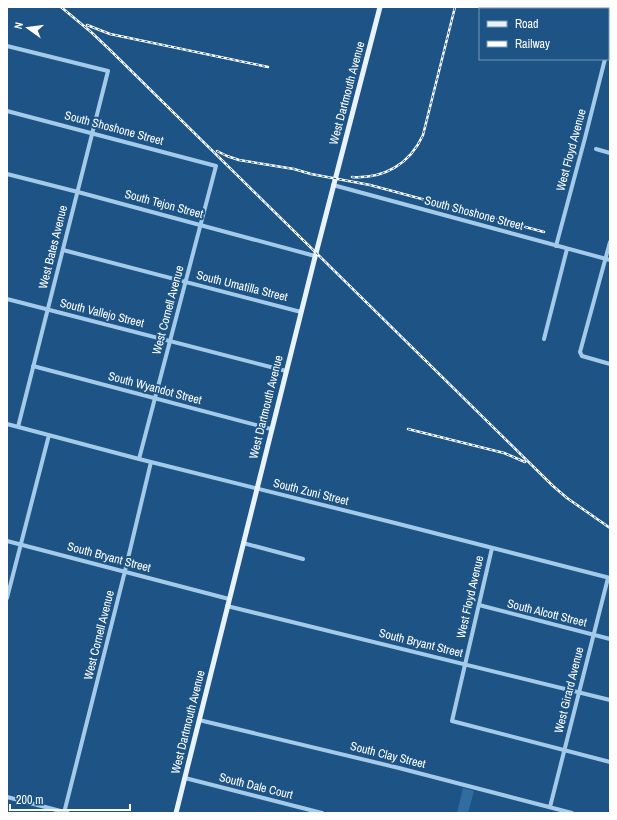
<svg xmlns="http://www.w3.org/2000/svg" width="617" height="820" viewBox="0 0 617 820" font-family="'Archivo Narrow',sans-serif">
<rect width="100%" height="100%" fill="#1d5485"/>
<!-- green -->
<path fill="#306ea2" d="M463,788L474,791L468,813H457Z"/>
<g fill="none" stroke-linecap="round" stroke-linejoin="round">
<!-- minor -->
<path stroke="#a4caea" stroke-width="4" d="M608,45L610,36
M7,46L108,71L18,427
M7,111L216,166L139,459
M596,149L610,153
M7,174L78,192L315,256
M333,185L610,260
M610,242L580,352L582,356L610,364
M556,246L585,138L605,59
M63,250L301,312
M7,299L286,371
M544,339L567,249
M33,366L271,429
M7,424L139,459L395,523L610,578
M7,541L229,599
M243,543L303,559
M492,548L452,721L610,762
M7,598L49,435
M479,605L610,639
M227,606L610,700
M199,720L399,768L572,813
M185,778L322,813
M7,797L68,813
M550,807L608,578
M64,813L125,571L151,462"/>
<!-- major -->
<path stroke="#e8f3fe" stroke-width="5" d="M176,813L314,261L380,7"/>
<defs>
<path id="rail" d="M61,7L91,32L109,49L553,486L567,498L610,528
M87,25L110,34L268,67
M217,151L227,156L239,160L294,169L311,174L370,185L544,232
M352,177C384,179 410,164 423,135L455,7
M408,429L504,453L525,462"/>
</defs>
<!-- rail casing -->
<use href="#rail" stroke="#fff" stroke-width="2.5"/>
<!-- rail -->
<use href="#rail" stroke="#1d5485" stroke-width="1" stroke-dasharray="3" stroke-linecap="butt"/>
</g>
<g text-anchor="middle" dominant-baseline="central" stroke-width="4" stroke-linejoin="round" paint-order="stroke">
<!-- street labels -->
<g font-size="12" fill="#fff" stroke="#1d5485">
<text transform="translate(347 93) rotate(-75)">West Dartmouth Avenue</text>
<text transform="translate(114 128) rotate(15)">South Shoshone Street</text>
<text transform="translate(571 150) rotate(-75)">West Floyd Avenue</text>
<text transform="translate(164 204) rotate(15)">South Tejon Street</text>
<text transform="translate(474 213) rotate(15)">South Shoshone Street</text>
<text transform="translate(53 247) rotate(-76)">West Bates Avenue</text>
<text transform="translate(242 286) rotate(14)">South Umatilla Street</text>
<text transform="translate(168 310) rotate(-75)">West Cornell Avenue</text>
<text transform="translate(102 313) rotate(14)">South Vallejo Street</text>
<text transform="translate(155 388) rotate(15)">South Wyandot Street</text>
<text transform="translate(266 407) rotate(-76)">West Dartmouth Avenue</text>
<text transform="translate(311 492) rotate(14)">South Zuni Street</text>
<text transform="translate(109 557) rotate(15)">South Bryant Street</text>
<text transform="translate(470 597) rotate(-77)">West Floyd Avenue</text>
<text transform="translate(547 613) rotate(14)">South Alcott Street</text>
<text transform="translate(99 635) rotate(-76)">West Cornell Avenue</text>
<text transform="translate(421 643) rotate(14)">South Bryant Street</text>
<text transform="translate(569 690) rotate(-76)">West Girard Avenue</text>
<text transform="translate(188 722) rotate(-76)">West Dartmouth Avenue</text>
<text transform="translate(388 755) rotate(14)">South Clay Street</text>
<text transform="translate(256 786) rotate(14)">South Dale Court</text>
</g>
</g>
<!-- border -->
<rect width="617" height="820" fill="none" stroke="#ffffff" stroke-width="16"/>
<!-- legend -->
<rect x="479" y="8" width="130" height="52" fill="#1d5485" stroke="#7798b6"/>
<rect x="487" y="21" width="20" height="6" fill="#e8f3fe" stroke="#7798b6"/>
<text x="515" y="28" font-size="12" fill="#ffffff">Road</text>
<rect x="487" y="41" width="20" height="6" fill="#ffffff" stroke="#7798b6"/>
<text x="515" y="48" font-size="12" fill="#ffffff">Railway</text>
<!-- north arrow -->
<g transform="translate(28 28) rotate(284)" stroke="#1d5485" stroke-width="3" paint-order="stroke">
<path d="M0-3L7 15L0 10L-7 15Z" fill="#ffffff"/>
<text y="-6" font-size="11" font-weight="bold" text-anchor="middle" fill="#ffffff">N</text>
</g>
<!-- scale -->
<path d="M10 804v6h120v-6" fill="none" stroke="#ffffff" stroke-width="2"/>
<text x="16" y="804" font-size="12" fill="#ffffff" stroke="#1d5485" stroke-width="3" paint-order="stroke">200 m</text>
</svg>
